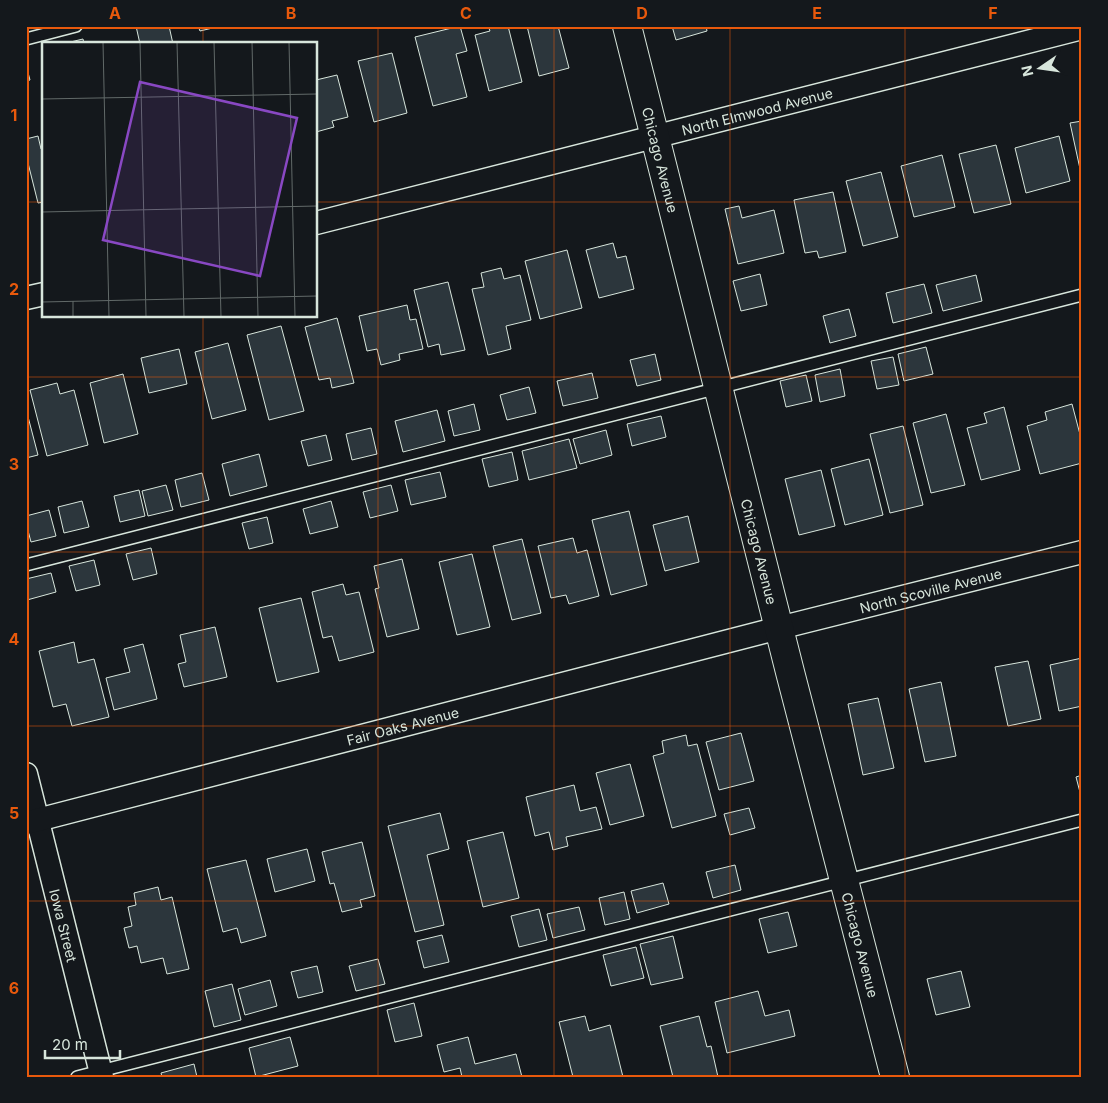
<svg xmlns="http://www.w3.org/2000/svg" width="1108" height="1103" viewBox="0 0 1108 1103" font-family="Inter,sans-serif">
<rect width="100%" height="100%" fill="#14181c"/>
<!-- building -->
<path fill="#2c363c" stroke="#d8e6dc" d="M136,26H169L173,44H140Z
M198,26H221L200,31Z
M460,26L467,51L456,54L467,97L433,106L415,37Z
M488,26H508L522,82L489,91L475,35L490,31Z
M527,26H558L569,68L539,76Z
M672,26H706L707,31L676,40Z
M83,39L84,44H62Z
M392,53L407,113L374,122L358,61Z
M26,65L30,80L26,81Z
M337,75L348,117L332,121L334,127L316,132V80Z
M1082,121V178L1070,123Z
M38,136L41,149L44,148V202L38,203L26,155V139Z
M1059,136L1070,181L1026,193L1015,148Z
M996,145L1011,204L974,213L959,154Z
M942,155L955,207L914,217L901,166Z
M881,172L898,237L863,246L846,181Z
M833,192L846,252L819,258L817,251L805,253L794,200Z
M739,206L742,218L774,210L784,253L738,264L725,209Z
M613,243L617,258L626,256L634,289L599,298L586,250Z
M567,250L582,308L540,319L525,261Z
M501,268L504,279L520,275L531,320L506,326L511,349L488,355L472,289L484,287L481,273Z
M760,274L767,305L741,311L733,281Z
M976,275L982,301L943,311L936,285Z
M448,282L465,350L441,355L439,344L428,347L414,290Z
M924,284L932,313L893,323L886,293Z
M407,305L410,320L416,319L423,349L399,354L400,360L381,365L377,349L367,351L359,316Z
M849,309L856,336L830,343L823,316Z
M337,318L354,383L332,388L330,378L319,380L305,327Z
M281,326L304,411L269,420L247,335Z
M228,343L246,410L212,419L195,352Z
M926,347L933,374L904,381L898,354Z
M179,349L187,384L149,393L141,358Z
M655,354L661,380L637,386L630,360Z
M893,357L899,385L877,389L871,361Z
M840,369L845,396L820,402L815,375Z
M592,373L598,398L563,406L557,381Z
M123,374L138,434L104,443L90,383Z
M806,375L812,401L786,407L780,381Z
M57,383L60,394L74,390L88,445L47,456L30,390Z
M529,387L536,413L507,420L500,395Z
M474,404L480,430L454,436L448,411Z
M1072,404L1082,442V463L1040,474L1027,426L1047,420L1045,412Z
M1004,407L1020,470L981,480L967,428L987,423L984,413Z
M26,409L38,455L26,458Z
M437,410L445,441L403,452L395,421Z
M946,414L965,485L931,493L913,423Z
M661,416L666,437L632,446L627,424Z
M903,426L923,505L890,513L870,434Z
M371,428L377,454L352,460L346,434Z
M606,430L612,455L580,464L573,439Z
M326,435L332,460L308,466L301,441Z
M569,439L577,468L529,480L522,451Z
M512,452L518,480L489,487L482,459Z
M259,454L267,486L230,496L222,464Z
M869,459L883,515L845,525L831,469Z
M821,470L835,526L799,535L785,479Z
M440,472L446,497L411,505L405,480Z
M202,473L209,500L181,507L175,480Z
M166,485L173,510L148,516L142,491Z
M391,485L398,511L370,518L363,492Z
M139,490L145,516L120,522L114,496Z
M82,501L89,527L64,533L58,507Z
M331,501L338,527L310,534L303,509Z
M49,510L56,536L31,542L26,523V516Z
M629,511L647,585L611,595L592,520Z
M688,516L699,562L665,571L653,525Z
M267,517L273,543L249,549L242,523Z
M573,538L577,553L587,550L599,596L569,604L566,595L551,598L538,546Z
M522,539L541,613L512,620L493,546Z
M151,548L157,574L133,580L126,554Z
M472,554L490,627L457,635L439,562Z
M402,559L419,629L387,637L375,589L379,588L374,566Z
M94,560L100,585L76,591L69,566Z
M51,573L56,592L27,600L26,579Z
M343,584L346,595L359,592L374,652L339,661L332,636L323,638L312,592Z
M301,598L319,672L277,682L259,608Z
M215,627L227,677L184,687L178,664L186,662L180,635Z
M74,642L78,663L94,659L109,717L72,726L66,704L53,707L39,651Z
M143,644L157,699L114,710L106,678L130,672L124,649Z
M1082,658V706L1059,711L1050,665Z
M1028,661L1041,719L1008,726L995,667Z
M941,682L956,756L925,762L909,689Z
M878,698L894,768L863,775L848,704Z
M741,733L754,781L719,790L706,742Z
M686,735L688,746L697,744L716,816L672,828L653,756L664,753L662,741Z
M630,764L644,816L610,825L596,773Z
M1082,775V800L1076,777Z
M574,785L580,811L596,807L602,829L566,837L568,846L553,850L549,832L535,836L526,797Z
M749,808L755,828L730,835L724,814Z
M440,813L449,849L427,855L444,925L415,932L388,826Z
M503,832L519,898L483,907L467,841Z
M362,842L375,896L360,900L362,907L342,912L334,883L330,884L322,852Z
M307,849L315,881L275,892L267,859Z
M246,860L266,936L241,943L237,928L223,932L207,869Z
M735,865L741,890L713,898L706,872Z
M663,883L669,904L637,913L631,891Z
M158,887L161,900L172,897L189,969L167,974L163,958L141,963L137,946L129,948L124,928L132,926L128,907L136,905L134,893Z
M624,892L630,919L605,925L599,898Z
M579,907L585,930L553,938L547,914Z
M539,909L547,940L519,947L511,916Z
M788,912L797,946L768,953L759,919Z
M442,935L449,962L424,968L417,941Z
M673,936L683,978L651,985L640,944Z
M636,947L644,978L611,986L603,955Z
M378,959L385,984L356,991L349,966Z
M317,966L323,992L298,998L291,972Z
M961,971L970,1007L936,1015L927,979Z
M270,980L277,1006L245,1015L238,989Z
M232,984L241,1020L214,1027L205,991Z
M758,991L765,1016L789,1010L795,1036L727,1053L715,1002Z
M414,1003L422,1036L395,1042L387,1010Z
M585,1016L589,1031L610,1025L623,1077H573L559,1022Z
M699,1016L707,1047L711,1046L718,1077H673L660,1026Z
M290,1037L298,1066L256,1077L249,1048Z
M468,1037L475,1064L516,1054L522,1077H462L460,1068L444,1072L437,1045Z
M194,1064L197,1077H162L161,1073Z"/>
<g fill="none" stroke-linecap="round" stroke-linejoin="round">
<defs>
<path id="lane" d="M26,39L76,26
M26,565L1082,295
M77,1077L1082,820"/>
<g id="street">
<path id="s1" d="M316,223L1082,28"/>
<path d="M26,298L44,294"/>
<path id="s2" d="M26,774L102,1077"/>
<path id="s3" d="M26,823L779,628L1082,552"/>
</g>
<g id="secondary">
<path id="s4" d="M627,26L790,672L895,1077"/>
</g>
</defs>
<!-- lane casing -->
<use href="#lane" stroke="#d8e6dc" stroke-width="14"/>
<!-- street casing -->
<use href="#street" stroke="#d8e6dc" stroke-width="25"/>
<!-- secondary casing -->
<use href="#secondary" stroke="#d8e6dc" stroke-width="30"/>
<!-- lane -->
<use href="#lane" stroke="#14181c" stroke-width="11"/>
<!-- street -->
<use href="#street" stroke="#14181c" stroke-width="22"/>
<!-- secondary -->
<use href="#secondary" stroke="#14181c" stroke-width="28"/>
</g>
<!-- grid -->
<path fill="none" stroke="#e8590c" stroke-width="1" stroke-opacity="0.55" d="M203,26V44M378,26V1077M554,26V1077M730,26V1077M905,26V1077M26,202H44M316,202H1082M203,316V1077M26,377H1082M26,552H1082M26,726H1082M26,901H1082"/>
<g text-anchor="middle" dominant-baseline="central" stroke-width="4" stroke-linejoin="round" paint-order="stroke">
<!-- street labels -->
<g font-size="14" fill="#d8e6dc" stroke="#14181c">
<text stroke="none"><textPath href="#s1" startOffset="455">North Elmwood Avenue</textPath></text>
<text stroke="none"><textPath href="#s4" startOffset="138">Chicago Avenue</textPath></text>
<text stroke="none"><textPath href="#s4" startOffset="542">Chicago Avenue</textPath></text>
<text stroke="none"><textPath href="#s3" startOffset="934">North Scoville Avenue</textPath></text>
<text stroke="none"><textPath href="#s3" startOffset="389">Fair Oaks Avenue</textPath></text>
<text stroke="none"><textPath href="#s2" startOffset="156">Iowa Street</textPath></text>
<text stroke="none"><textPath href="#s4" startOffset="948">Chicago Avenue</textPath></text>
</g>
</g>
<!-- overview -->
<g transform="translate(42 42)">
<rect width="275" height="275" fill="#14181c"/>
<path fill="none" stroke="#626a69" stroke-width="1" d="M61,0L67,275M98,0L104,275M135,0L142,275M172,0L179,275M210,0L216,275M247,0L253,275M0,57L275,52M0,170L275,164M31,259V275M0,260L275,254"/>
<path fill="#8948c3" fill-opacity="0.15" stroke="#8948c3" stroke-width="2.5" d="M98,40L255,76L218,234L61,198Z"/>
<rect width="275" height="275" fill="none" stroke="#d8e6dc" stroke-width="2.5"/>
</g>
<!-- border -->
<rect width="1108" height="1103" fill="none" stroke="#14181c" stroke-width="55"/>
<!-- north arrow -->
<g transform="translate(1040 68) rotate(257)" stroke="#14181c" stroke-width="4" paint-order="stroke">
<path d="M0-4L9 19L0 12L-9 19Z" fill="#d8e6dc"/>
<text y="-8" font-size="14" font-weight="bold" text-anchor="middle" fill="#d8e6dc">N</text>
</g>
<!-- scale -->
<path d="M45 1050v8h75v-8" fill="none" stroke="#d8e6dc" stroke-width="2.5"/>
<text x="52" y="1050" font-size="15" fill="#d8e6dc" stroke="#14181c" stroke-width="4" paint-order="stroke">20 m</text>
<rect x="28" y="28" width="1052" height="1048" fill="none" stroke="#e8590c" stroke-width="2"/>
<g font-size="16" text-anchor="middle" font-weight="bold" fill="#e8590c">
<text x="115" y="19">A</text>
<text x="291" y="19">B</text>
<text x="466" y="19">C</text>
<text x="642" y="19">D</text>
<text x="817" y="19">E</text>
<text x="993" y="19">F</text>
<text x="14" y="121">1</text>
<text x="14" y="295">2</text>
<text x="14" y="470">3</text>
<text x="14" y="645">4</text>
<text x="14" y="819">5</text>
<text x="14" y="994">6</text>
</g>
</svg>
